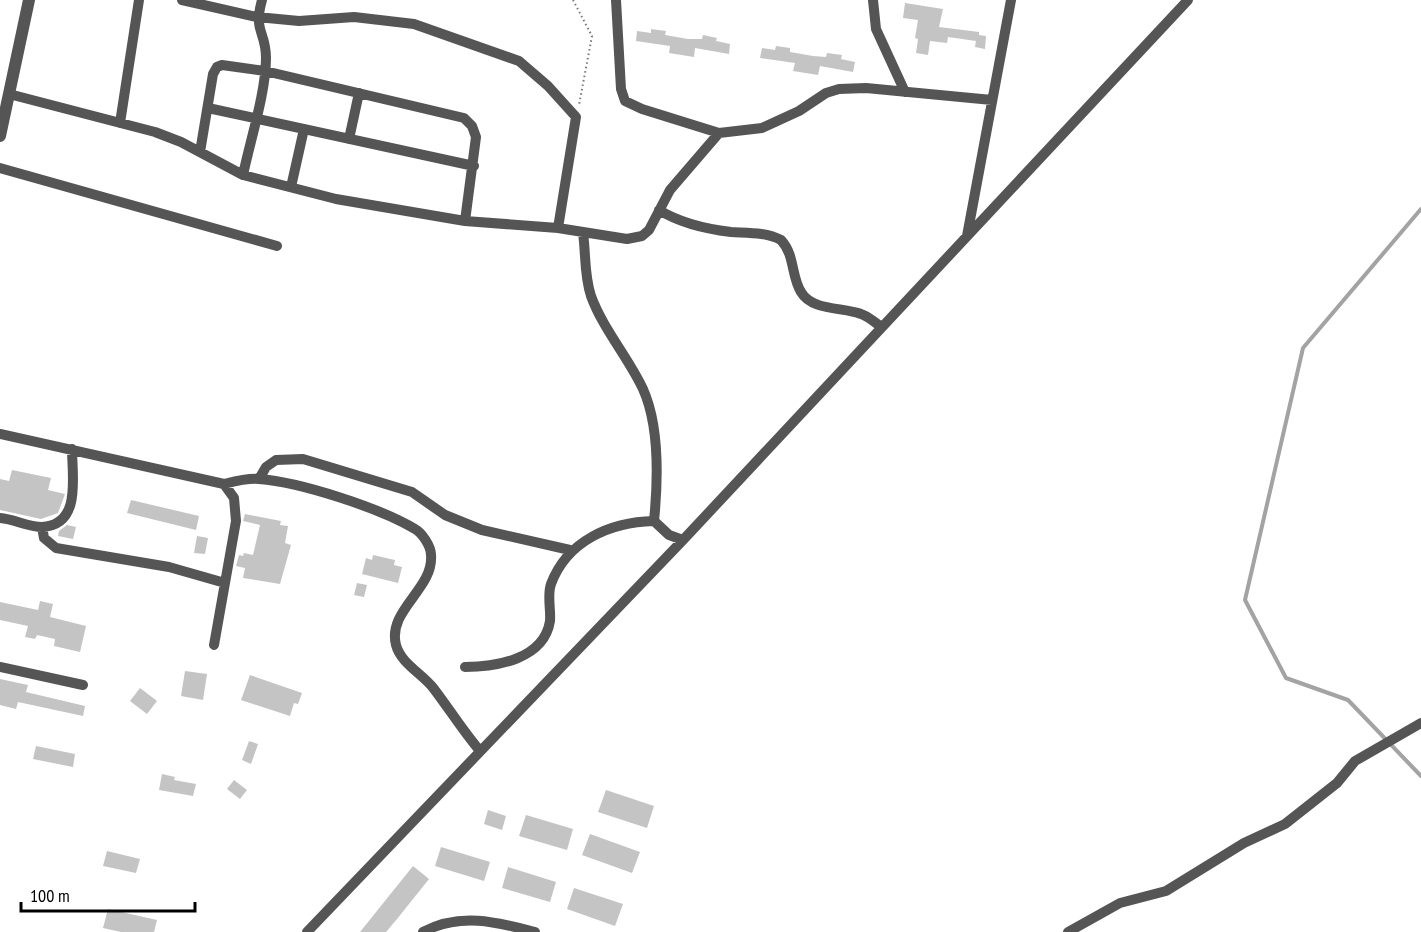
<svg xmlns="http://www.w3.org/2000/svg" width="1421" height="932" viewBox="0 0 1421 932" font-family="'PT Sans Narrow',sans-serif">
<rect width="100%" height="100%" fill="#fff"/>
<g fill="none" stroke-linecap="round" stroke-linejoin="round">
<!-- stream -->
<path stroke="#a3a3a3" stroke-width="4" d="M1421,209L1303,348L1245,600L1286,678L1348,700L1421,776"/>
</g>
<!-- building -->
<path fill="#c4c4c4" d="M905,3L943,9L939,27L979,32V35L986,36L985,49L975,47L976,41L948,37L947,43L930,41L928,55L916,53L918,39L915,38L918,20L903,18Z
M651,29L666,31L665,35L688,39H702L703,35L717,38L716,41L730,44L729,54L695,48L694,57L669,53L670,46L636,41L637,31L651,33Z
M776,46L790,48V52L813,56L826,57L827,53L842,55L841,59L855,62L853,72L820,66L818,75L793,71L795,63L760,58L762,48L775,50Z
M12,470L51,478L48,490L65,494L58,513L41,519L0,510V479L9,481Z
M131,500L199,516L196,530L127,513Z
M245,514L281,521L280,525L288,526L285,543L291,545L280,584L243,578L245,568L236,566L239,555L243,556L244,553L253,555L260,525L243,521Z
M67,525L76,527L73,539L58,536L59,531Z
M197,536L208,538L205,554L194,553Z
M373,555L395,560L394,565L402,567L398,583L362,574L366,558L372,560Z
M357,583L367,585L364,597L354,595Z
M40,601L53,604L50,617L86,626L80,652L54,646L55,639L37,635L35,639L25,637L28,626L0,620V602L38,610Z
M185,671L207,674L203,700L181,696Z
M250,675L302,693L298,704L294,703L290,716L241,700Z
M0,679L28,685L26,692L85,706L83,716L18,702L16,709L0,705Z
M140,688L157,701L147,714L130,701Z
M249,741L258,744L251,764L242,760Z
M36,746L75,754L73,767L33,759Z
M162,774L175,777L174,780L196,784L193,796L159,790Z
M234,780L247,790L240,799L227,789Z
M606,790L654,806L647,828L598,812Z
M488,810L506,816L502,830L484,824Z
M526,815L573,829L567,850L519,836Z
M590,834L640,852L632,873L582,855Z
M441,847L490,862L484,881L435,866Z
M107,851L140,859L136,873L103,866Z
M413,866L429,879L397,919L386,932H360Z
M508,867L556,882L550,902L502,888Z
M574,888L623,904L615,926L567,909Z
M108,909L157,920L154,932H121L103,928Z"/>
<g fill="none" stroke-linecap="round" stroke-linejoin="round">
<!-- path -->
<path stroke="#777" stroke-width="2" stroke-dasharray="1.5 3" stroke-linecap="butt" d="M573,0L592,36L579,105"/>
<!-- minor -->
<path stroke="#555" stroke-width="10" d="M182,0L257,17L299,21L354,17L414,24L519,61L548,86L576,117L558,228
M616,0L621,89L625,101L642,109L719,133
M873,0L876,29L905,92
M9,94L155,132L181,142L243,175L336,199L465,221L558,228L627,239L642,236L649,230L670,190L719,133L762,128L799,111L826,93L839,89L866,88L992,100
M208,108L474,166
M120,123L139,0
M349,139L359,93
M200,152L213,74L217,67L222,65L265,71L464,118L472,126L476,137L465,221
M0,168L277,246
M243,175C250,141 266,92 266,58C266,31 253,32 262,0
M291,187L304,129
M659,210C680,223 706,229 731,232C748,233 766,232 781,240C795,255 791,276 801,292C812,311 843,307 861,314C868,316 874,322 880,326
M583,233C586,254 584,275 591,296C603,329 628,357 643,389C660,427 658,481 654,521L669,535L683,540
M967,236L1011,0
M0,434L224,484C236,481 247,478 259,479C300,482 380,508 415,529C422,533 431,546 431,555C434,589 387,610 396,645C401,664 423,674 434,689C450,710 463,731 480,751
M259,479L266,467L276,460L303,459L412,492L445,515L482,530L570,550
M0,518C14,519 28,527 42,527C82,525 72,476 72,449
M42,527L44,538L56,548L169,567L225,583
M214,645L236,521L234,498L224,484
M0,667L83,685
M465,667C497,667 544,659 550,621C551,609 547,595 551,584C567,541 610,522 654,521
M307,932L683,540L1188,0
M423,932C460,912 497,922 535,932
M1068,932L1120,903L1166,891L1244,843L1285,824L1337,783L1355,761L1421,723"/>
<!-- tertiary -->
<path stroke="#555" stroke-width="12" d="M0,136L29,0"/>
</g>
<!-- scale -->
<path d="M21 902v9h174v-9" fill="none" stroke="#000000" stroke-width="3"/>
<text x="30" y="902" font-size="18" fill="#000000" stroke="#ffffff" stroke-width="4.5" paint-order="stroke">100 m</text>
</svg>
